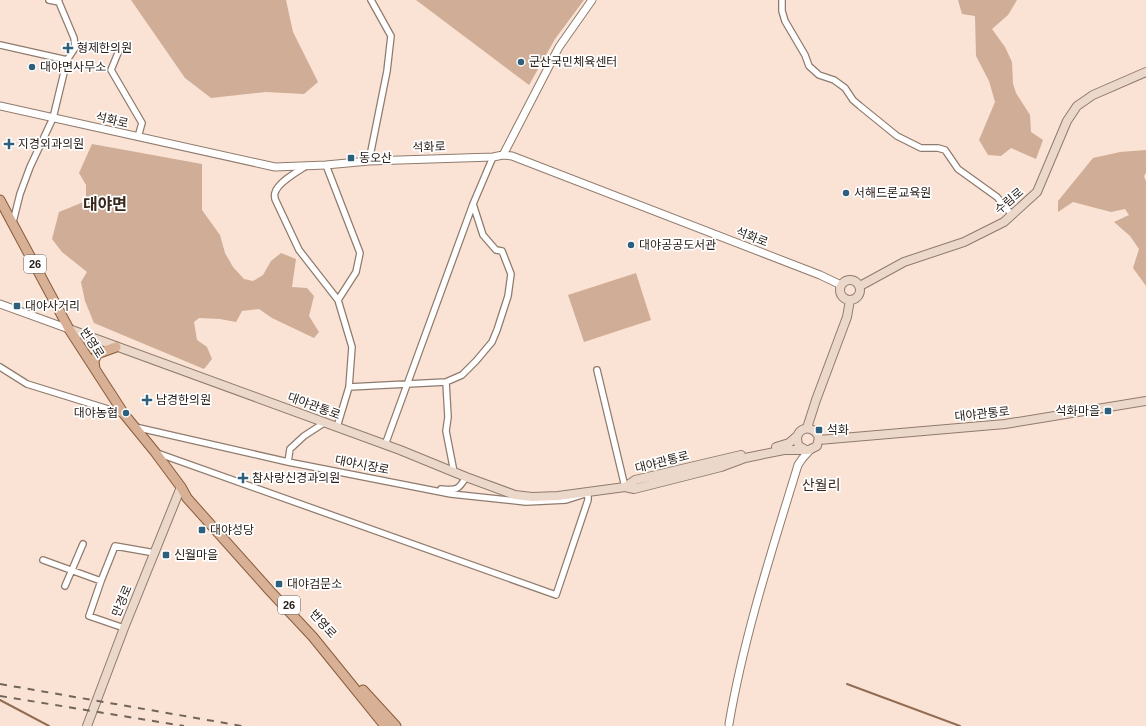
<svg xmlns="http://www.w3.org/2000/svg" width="1146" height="726" viewBox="0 0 1146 726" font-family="Helvetica,'Noto Sans KR',sans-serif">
<rect width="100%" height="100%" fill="#fae3d4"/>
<!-- green -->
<path fill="#cfad96" d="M131,0H286L293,32L318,82L304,94L266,92L211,98L185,78Z
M416,0H584L555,39L529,85Z
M958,0H1017L1008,15L992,29L1005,47L1012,62L1013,84L1016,93L1030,115L1031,132L1043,140L1036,159L1011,148L1001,156L988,155L979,140L995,102L989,81L976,56L975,16L962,14Z
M92,144L202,164V210L220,235L225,253L233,267L244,279L253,281L263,275L271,261L281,253L296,259L292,287L307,288L314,296L309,316L319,332L314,338L272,318L259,309L242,311L236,322L220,319L199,318L194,322L197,340L207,347L212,359L204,369L94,323L85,301L81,282L87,272L62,252L52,239L59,212L86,201V185L79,173Z
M1146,150V173L1144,176L1146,182V286L1133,268L1139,249L1130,236L1114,222L1129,215L1125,209L1111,212L1073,202L1058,212V201L1093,158L1120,152Z
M636,273L651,320L584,342L568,295Z"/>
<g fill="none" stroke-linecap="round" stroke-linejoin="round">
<!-- stream -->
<path stroke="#926c52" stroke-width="2" d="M847,684L960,726
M0,700L49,726"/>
<defs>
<path id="minor" d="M49,0L59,2
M782,0V11L785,21L805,55L809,66L819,75L834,80L845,88L853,100L860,106L897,136L921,148H938L945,150L958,169L997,197L1012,215
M0,45L67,60
M120,48L111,70L142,123L138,137
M369,161L387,71L391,36L371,0
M326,165L360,253L356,272L338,300
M306,166C298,171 277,183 275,193C274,195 275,197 275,199L299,250L338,300L352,347L349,387L337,427
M13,222L20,194L30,167L53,118L67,60L75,48L74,38L58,0
M0,367L27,384L124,414
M597,370L625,487
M446,382L448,417L446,431L454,472
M349,387L446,382L462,375L476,361L492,342L497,330L508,296L511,274L502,251L496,250L483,235L473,204
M135,427L288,462L451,494L526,502L566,500L588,493V500L556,595L157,453
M385,445L473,204L493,157
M288,462L290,449L304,436L324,423
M441,489C456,490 458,491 466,477
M43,560L101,581
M65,586L83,544
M124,628L89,616L101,581L115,546L155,553"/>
<path id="tertiary" d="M0,106L275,167L326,165L369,161L493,157L503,155L512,156L820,275L841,285
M503,155L559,47L592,0
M0,304L69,329
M729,724C744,636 772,550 798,465L802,459L811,449"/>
<path id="secondary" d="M840 290a10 10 0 1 1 20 0a10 10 0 1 1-20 0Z
M860,286L904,262L964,242L1004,222L1037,192L1067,121L1077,106L1093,95L1146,72
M69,329L400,450L466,477L515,495L532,497L558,496L625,487L634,489L721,467L745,458L784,450H809L817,446L819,437C811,421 791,430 799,446L806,450
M807,428L816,400L847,317L850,300
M819,440L1005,424L1146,401
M776,447L789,443L797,436
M625,487L635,480L741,455
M87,726L124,628L181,487"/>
<path id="primary" d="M0,200L69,329L124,414L155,452L181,487L187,498L270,591L313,637L385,726
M95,369L94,361L97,354L116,347
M363,690L396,726"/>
</defs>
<!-- minor casing -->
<use href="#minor" stroke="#8f7b6d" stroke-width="8"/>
<!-- tertiary casing -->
<use href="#tertiary" stroke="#8f7b6d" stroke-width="9"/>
<!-- secondary casing -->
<use href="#secondary" stroke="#8f7b6d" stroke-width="10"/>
<!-- primary casing -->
<use href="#primary" stroke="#895c3c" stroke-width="11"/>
<!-- minor -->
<use href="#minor" stroke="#fff" stroke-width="5.5"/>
<!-- tertiary -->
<use href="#tertiary" stroke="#fff" stroke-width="7"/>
<!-- secondary -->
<use href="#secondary" stroke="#ebd8ca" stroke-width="8"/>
<!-- primary -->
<use href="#primary" stroke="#d7b095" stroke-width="9"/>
<!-- rail -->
<path stroke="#71645b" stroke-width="2" stroke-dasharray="7 7" stroke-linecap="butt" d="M0,684L242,726
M0,696L184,726"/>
</g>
<!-- markers -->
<g fill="#2c607c" stroke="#fff" stroke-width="1.5">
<path d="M66 42h4v4h4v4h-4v4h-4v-4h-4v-4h4z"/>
<circle cx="521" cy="62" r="4"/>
<circle cx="32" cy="67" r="4"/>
<path d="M7 138h4v4h4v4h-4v4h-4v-4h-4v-4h4z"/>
<rect x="347" y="154" width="8" height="8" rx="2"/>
<circle cx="846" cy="193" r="4"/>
<circle cx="631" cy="245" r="4"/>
<rect x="13" y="302" width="8" height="8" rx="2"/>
<path d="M145 394h4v4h4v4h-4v4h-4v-4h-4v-4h4z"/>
<rect x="1104" y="407" width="8" height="8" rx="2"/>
<circle cx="126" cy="413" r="4"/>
<rect x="815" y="426" width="8" height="8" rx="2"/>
<path d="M241 472h4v4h4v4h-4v4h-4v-4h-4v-4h4z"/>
<rect x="198" y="526" width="8" height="8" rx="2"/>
<rect x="162" y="551" width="8" height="8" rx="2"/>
<rect x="275" y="580" width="8" height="8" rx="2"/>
</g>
<g text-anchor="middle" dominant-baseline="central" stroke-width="3.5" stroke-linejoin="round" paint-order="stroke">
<!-- shield labels -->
<g fill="#fff" stroke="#69635f" stroke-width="1">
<rect x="24" y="255" width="22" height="18" rx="3"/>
<rect x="278" y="596" width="22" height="18" rx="3"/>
</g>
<g font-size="11" font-weight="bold" fill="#29201b">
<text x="35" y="264">26</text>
<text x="289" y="605">26</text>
</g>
<!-- poi labels -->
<g font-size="12" fill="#29201b" stroke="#fff" text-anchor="start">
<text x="77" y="48">형제한의원</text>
<text x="529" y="62">군산국민체육센터</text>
<text x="40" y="67">대야면사무소</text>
<text x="18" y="144">지경외과의원</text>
<text x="359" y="158">동오산</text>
<text x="854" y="193">서해드론교육원</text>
<text x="639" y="245">대야공공도서관</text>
<text x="25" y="306">대야사거리</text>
<text x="156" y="400">남경한의원</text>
<text x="1100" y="411" text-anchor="end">석화마을</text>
<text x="118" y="413" text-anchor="end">대야농협</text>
<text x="827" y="430">석화</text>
<text x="252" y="478">참사랑신경과의원</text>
<text x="210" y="530">대야성당</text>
<text x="174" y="555">신월마을</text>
<text x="287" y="584">대야검문소</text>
</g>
<!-- street labels -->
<g font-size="12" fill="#29201b" stroke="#fff">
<text transform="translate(112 120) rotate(13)">석화로</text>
<text transform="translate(429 147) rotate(-2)">석화로</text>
<text transform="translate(1009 201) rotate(-40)">수림로</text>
<text transform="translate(752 237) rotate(21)">석화로</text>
<text transform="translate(92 343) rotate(57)">번영로</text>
<text transform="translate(314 406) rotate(20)">대야관통로</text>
<text transform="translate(982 414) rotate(-6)">대야관통로</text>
<text transform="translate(662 462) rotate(-14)">대야관통로</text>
<text transform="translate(362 465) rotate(11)">대야시장로</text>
<text transform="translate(122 601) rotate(-67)">만경로</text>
<text transform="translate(323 624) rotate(48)">번영로</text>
</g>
<!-- quarter labels -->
<g font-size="14" fill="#38281c" stroke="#fff">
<text x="821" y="485">산월리</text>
</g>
<!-- district labels -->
<g font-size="16" font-weight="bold" fill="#38281c" stroke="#fff">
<text x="105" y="204">대야면</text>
</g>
</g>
</svg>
